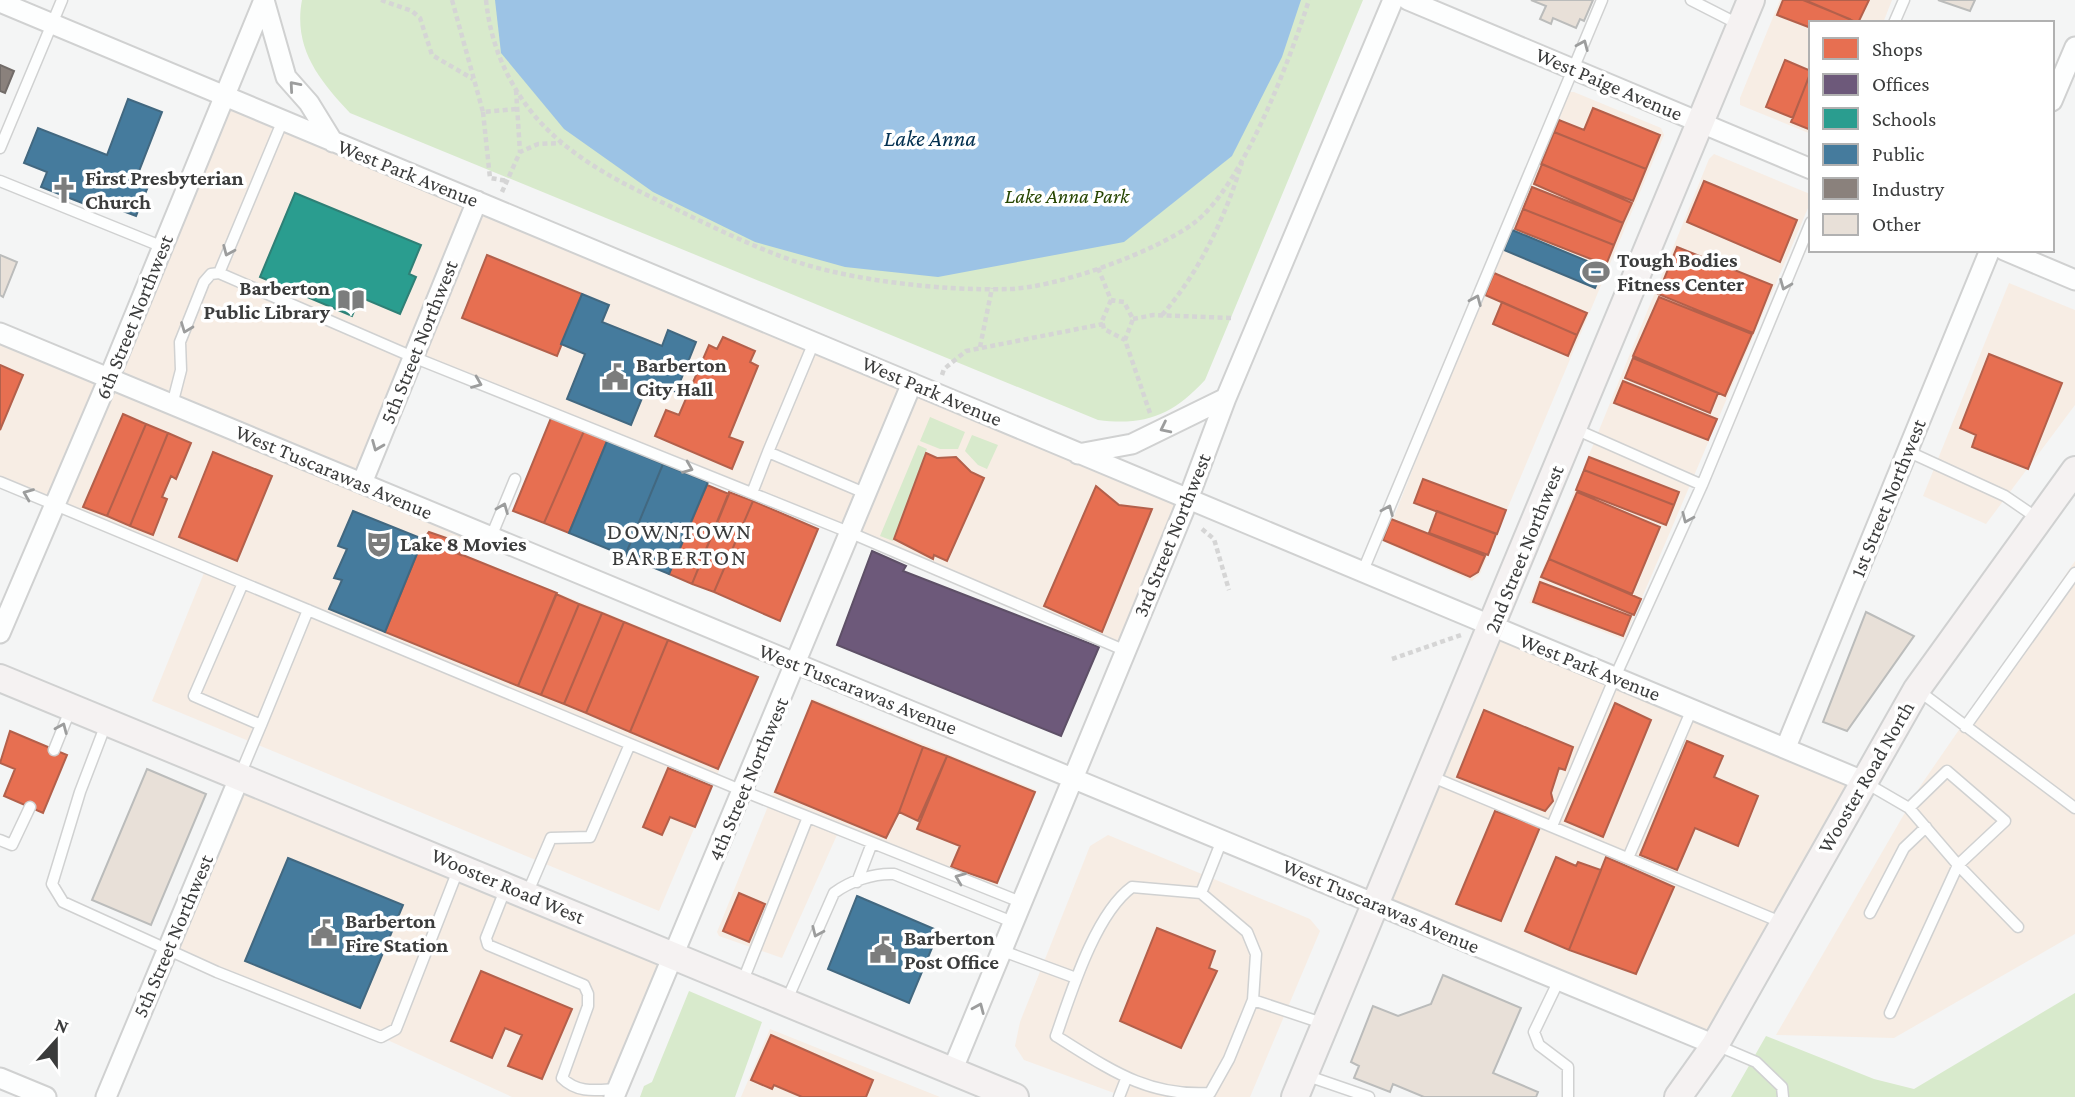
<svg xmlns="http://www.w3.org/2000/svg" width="2075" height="1097" viewBox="0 0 2075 1097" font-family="'Crimson Pro',serif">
<rect width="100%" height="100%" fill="#f4f5f5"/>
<!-- commercial -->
<path fill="#f7ede4" d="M1780,0H1892L1883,23H1811V134L1740,105V98Z
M1567,92H1574L1661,128L1664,135L1480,574L1472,581L1384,542L1484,288Z
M223,95L1187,501L1126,651L413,358L362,483L481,533L463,549L464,554L759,676L659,911L152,701L206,568L0,482V333L109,378Z
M1714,154L1810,194L1811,201L1624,640L1529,603L1709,159Z
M2009,283L2075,310V405L1986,524L1923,496Z
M2075,561V934L1894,1038L1776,1035L1921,785Z
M1492,627L1863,781L1715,1045L1377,905Z
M814,699L1036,790L996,887L841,826L782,958L719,936L717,932L811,700Z
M240,776L673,955L613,1097H512L381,1037L168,949Z
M1108,835L1310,919L1320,931L1250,1097H1125L1024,1060L1015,1046L1020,1022L1090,846Z
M770,1029L940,1097H741Z"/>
<!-- green -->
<path fill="#d8eacc" d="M302,0H1363L1205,380C1173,415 1145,426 1098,420L350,113C319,80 293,48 302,0Z
M930,417L965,432L958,449H940L920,441Z
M972,435L998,445L987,469L978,465L965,451Z
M918,445L927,449L893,541L880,536Z
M689,991L762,1022L735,1097H640L644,1086L652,1082Z
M2075,993V1097H1731L1766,1036L1874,1079L1914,1089Z"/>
<!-- water -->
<path fill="#9cc3e5" d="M495,0H1301L1282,57L1232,156L1124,242L938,277L845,267L755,242L653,192L564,129L501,53Z"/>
<!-- shops -->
<path fill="#e76f51" stroke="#b3604b" stroke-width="2" d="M1783,0H1803L1850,19L1849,23H1811V28L1777,15Z
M1805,0H1869L1858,23Z
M1785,60L1811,71L1793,118L1766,107Z
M1811,72V130L1791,122Z
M1593,108L1660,135L1646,169L1554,132L1559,120L1584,130Z
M1554,132L1646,169L1633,201L1541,164Z
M1542,164L1632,203L1623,223L1534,184Z
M1704,181L1797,220L1780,262L1687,222Z
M1532,187L1623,223L1614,245L1523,209Z
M1523,209L1614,245L1606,265L1515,229Z
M1677,247L1772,285L1753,333L1658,294Z
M487,255L582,294L557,356L462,318Z
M1494,273L1587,313L1577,335L1485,295Z
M1659,297L1752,334L1725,396L1633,356Z
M1502,302L1577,335L1568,356L1493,324Z
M723,337L755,351L750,362L758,366L729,437L743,442L732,469L655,436L666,410L679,415L709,345L717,349Z
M1989,354L2062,383L2028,469L1972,447L1976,435L1960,428Z
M1633,358L1718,393L1710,413L1625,378Z
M0,365L23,375L0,430Z
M1623,381L1717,419L1708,440L1614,403Z
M123,414L146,424L107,516L83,507Z
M551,418L584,431L544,523L513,511Z
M146,424L168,433L130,526L107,516Z
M584,431L607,441L569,533L544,523Z
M168,433L191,443L176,479L171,476L162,497L167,499L153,535L130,526Z
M213,452L272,476L237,561L179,537Z
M926,453L937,458L956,457L971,472L984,478L947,561L934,555L933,559L894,539Z
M1589,457L1679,492L1674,505L1584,470Z
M1584,470L1674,505L1666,525L1576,490Z
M1423,479L1506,510L1497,534L1414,503Z
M707,485L729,494L692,584L669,574Z
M1096,486L1119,505L1152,509L1102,632L1044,606Z
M729,492L753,501L714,592L692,584Z
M1577,492L1660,527L1632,594L1549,559Z
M753,501L818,529L780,621L714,592Z
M1437,511L1496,534L1488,555L1429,533Z
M1391,519L1485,556L1478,572L1470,577L1383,540Z
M429,532L458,542L461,555L423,539Z
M423,539L557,593L518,686L385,632Z
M1549,559L1641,599L1634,615L1541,577Z
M1540,582L1631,616L1623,636L1533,602Z
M556,594L579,604L541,695L518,686Z
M579,604L602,613L564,704L541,695Z
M602,613L624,622L586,713L564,704Z
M624,622L668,640L630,732L586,713Z
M668,640L758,677L718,769L630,732Z
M812,701L923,747L899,812L886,838L775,792Z
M1615,703L1651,720L1603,837L1565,821Z
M1484,710L1573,747L1565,770L1559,768L1551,793L1553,801L1545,811L1457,777Z
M10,731L67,755L43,813L4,796L15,769L0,763Z
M1687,741L1723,756L1714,777L1758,796L1738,846L1695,828L1677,870L1640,855Z
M923,747L947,756L918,821L899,812Z
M947,756L1035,792L997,883L951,867L960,846L917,829Z
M668,768L712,786L695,827L670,817L662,835L643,827Z
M1495,811L1540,827L1501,921L1456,904Z
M1556,857L1576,866L1578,862L1601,870L1569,950L1525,931Z
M1606,857L1674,887L1636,974L1569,950Z
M739,893L765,904L749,942L723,931Z
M1157,928L1215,951L1209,968L1217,971L1181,1048L1120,1021Z
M481,971L572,1009L542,1079L508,1066L522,1035L505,1028L492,1058L451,1041Z
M771,1035L873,1080L866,1097H802L774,1085L772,1089L751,1080Z"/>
<!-- offices -->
<path fill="#6d597a" stroke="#5e5067" stroke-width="2" d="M872,551L906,566L903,571L1099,647L1061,736L837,645Z"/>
<!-- schools -->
<path fill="#2a9d8f" stroke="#2f8076" stroke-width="2" d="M295,193L421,245L409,274L416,277L400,314L360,297L352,316L260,277Z"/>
<!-- public -->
<path fill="#457b9d" stroke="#426880" stroke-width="2" d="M128,99L162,112L136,179L149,184L136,216L99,202L95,208L41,187L47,172L24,163L38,128L107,155Z
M1512,230L1604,268L1595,288L1504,250Z
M582,294L609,305L602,322L662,346L668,330L696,342L676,392L649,381L631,425L567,399L585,354L561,344Z
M607,441L663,464L625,556L569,533Z
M663,464L708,482L669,574L625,556Z
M353,511L423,539L385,632L329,609L342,580L334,578L347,549L338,546Z
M288,858L403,905L360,1008L245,961Z
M857,896L939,931L909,1003L828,969Z"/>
<!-- industry -->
<path fill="#8a817c" stroke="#726c69" stroke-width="2" d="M0,65L14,71L5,93L0,91Z"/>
<!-- building -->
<path fill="#e8e0d8" stroke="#bbbcbb" stroke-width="2" d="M1531,0H1593L1584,21L1580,19L1576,28L1553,18L1551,24L1540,19L1546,6Z
M1938,0H1975L1970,11Z
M0,255L17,262L3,297L0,295Z
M1866,612L1914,636L1847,731L1823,722Z
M147,769L206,794L151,925L92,900Z
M1443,975L1521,1008L1493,1073L1538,1092L1536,1097H1424L1393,1084L1390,1092L1354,1078L1359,1066L1351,1062L1373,1006L1398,1016L1431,1004Z"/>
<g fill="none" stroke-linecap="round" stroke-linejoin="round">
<defs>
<path id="lane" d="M1691,0L1740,25
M1894,23L1904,0
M0,148L62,0
M0,181L163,247
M219,273L283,120
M814,342L768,452L867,494
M172,405L181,370L180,342L204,282L211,274L219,273L413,357L851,533L1126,651
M1575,429L1702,485
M1907,451L2005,496L2037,518
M0,482L743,791L1023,903
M752,493L768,452
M491,537L515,479
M1362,573L1602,0
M1919,691L2075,808
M106,724L80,792L52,884L63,902L217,972L381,1037L396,1029L458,870
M261,725L308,610
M1965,727L2075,573
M54,750L71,708
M240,775L261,725L194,696L243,583
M1430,776L1783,923
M1866,783L1909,808L1958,865L2018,927
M1552,826L1615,677L1702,485L1811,222
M0,840L12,845L30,807
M1628,858L1692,709
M857,882L872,843
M1132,887L1201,893L1247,932L1256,954L1253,1000L1229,1059L1210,1093C1146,1097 1108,1068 1056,1036C1071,993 1095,914 1132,887Z
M505,890L486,938L488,945L584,985L588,994V1006L562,1078C578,1094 597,1090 617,1089
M1201,893L1222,840
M527,894L551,838L590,837L630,744
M1870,913L1904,848L1926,827
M1003,951L1076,978
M1559,980L1534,1032L1539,1045L1568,1067V1097
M742,983L808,817
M1253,1000L1325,1024
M786,1002L834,893C850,881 874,873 894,874L1015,923
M1890,1013L1958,865L2005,821L1947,771L1909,808
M1716,1045L1756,1062L1782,1087L1783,1097
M1305,1075L1369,1097
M1119,1097L1126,1079"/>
<path id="street" d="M264,0L286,77L309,103L333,142
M1408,0L1811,169
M0,2L1863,781
M2052,101L2075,47
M2004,250L2075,280
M0,333L1715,1045
M1078,454L1132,444L1226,398
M362,483L477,201
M0,633L109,378L264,0
M1786,747L1990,250
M952,1071L1184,510L1226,398L1393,0
M0,1078L46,1097
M106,1097L240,776
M614,1097L912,383"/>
<path id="secondary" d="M0,678L1015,1097
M1295,1097L1751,0
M1678,1097L1715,1045L1917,689L2075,470"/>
</defs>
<!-- lane casing -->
<use href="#lane" stroke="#d0d1d1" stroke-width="13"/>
<!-- street casing -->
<use href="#street" stroke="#d0d1d1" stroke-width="23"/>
<!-- secondary casing -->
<use href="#secondary" stroke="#d0d1d1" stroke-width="30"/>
<!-- path -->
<path stroke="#d5d5d5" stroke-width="4.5" stroke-dasharray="5 3.5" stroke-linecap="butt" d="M381,0L412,11L420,18L432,55L473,79
M452,0L483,112L516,109
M486,0C490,38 502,70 524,102C559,152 616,181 670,206C704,223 739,240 775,254C838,280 941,291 1008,289C1057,288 1155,252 1194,223C1243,186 1290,59 1309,0
M516,90L520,152
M483,112L490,178L508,181
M502,192L520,152L538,144L562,143
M1098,268L1111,300L1124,302L1133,319L1125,340L1151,416
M1111,300L1102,321L1104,329L1125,340
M1162,315C1199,273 1226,216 1242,162
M1133,319L1153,315L1232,318
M980,347L992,288
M942,375L944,369L966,351L1103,324
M1202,529L1214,539L1229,590
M1392,659L1461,635"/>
<!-- lane -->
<use href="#lane" stroke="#fdfefe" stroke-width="10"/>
<!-- street -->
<use href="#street" stroke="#fdfefe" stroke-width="19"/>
<!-- secondary -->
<use href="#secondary" stroke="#f5f2f2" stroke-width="26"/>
</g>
<!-- one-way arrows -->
<defs><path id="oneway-chevron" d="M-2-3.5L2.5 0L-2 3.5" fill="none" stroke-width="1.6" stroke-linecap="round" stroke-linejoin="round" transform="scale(1.75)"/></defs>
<g stroke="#9c9d9d">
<use href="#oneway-chevron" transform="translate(1583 45) rotate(-67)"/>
<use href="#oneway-chevron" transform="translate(294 86) rotate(-131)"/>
<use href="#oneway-chevron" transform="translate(228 251) rotate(113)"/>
<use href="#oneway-chevron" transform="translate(1785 285) rotate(112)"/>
<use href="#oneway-chevron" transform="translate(1476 300) rotate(-67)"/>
<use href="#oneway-chevron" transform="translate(186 328) rotate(111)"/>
<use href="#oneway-chevron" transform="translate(477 383) rotate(22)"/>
<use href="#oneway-chevron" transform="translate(1165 428) rotate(154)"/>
<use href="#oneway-chevron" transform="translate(377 446) rotate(112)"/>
<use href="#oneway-chevron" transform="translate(688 468) rotate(22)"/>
<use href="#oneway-chevron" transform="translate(28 494) rotate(-158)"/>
<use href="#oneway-chevron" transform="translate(503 508) rotate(-68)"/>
<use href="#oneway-chevron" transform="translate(1388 510) rotate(-67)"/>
<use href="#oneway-chevron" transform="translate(1687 518) rotate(114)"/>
<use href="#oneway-chevron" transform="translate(62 728) rotate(-67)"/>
<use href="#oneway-chevron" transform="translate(960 878) rotate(-158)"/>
<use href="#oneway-chevron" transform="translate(817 932) rotate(114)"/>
<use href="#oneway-chevron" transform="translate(979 1008) rotate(-67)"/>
</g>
<!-- icons -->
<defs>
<symbol id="church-bare" viewBox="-9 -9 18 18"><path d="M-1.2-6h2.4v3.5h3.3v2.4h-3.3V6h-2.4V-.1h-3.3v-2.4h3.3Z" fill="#7c7d7d" stroke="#fff" stroke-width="2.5" paint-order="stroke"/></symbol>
<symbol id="stadium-bare" viewBox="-9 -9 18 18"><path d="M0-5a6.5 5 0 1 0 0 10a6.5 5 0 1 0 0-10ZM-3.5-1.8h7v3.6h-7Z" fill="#7c7d7d" stroke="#fff" stroke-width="2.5" paint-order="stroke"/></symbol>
<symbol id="library-bare" viewBox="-9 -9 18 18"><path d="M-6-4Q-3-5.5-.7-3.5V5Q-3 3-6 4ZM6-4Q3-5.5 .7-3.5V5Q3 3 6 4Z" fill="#7c7d7d" stroke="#fff" stroke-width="2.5" paint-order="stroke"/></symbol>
<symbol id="civic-bare" viewBox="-9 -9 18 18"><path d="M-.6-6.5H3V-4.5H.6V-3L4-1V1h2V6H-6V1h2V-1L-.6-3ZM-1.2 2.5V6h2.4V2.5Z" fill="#7c7d7d" stroke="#fff" stroke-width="2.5" paint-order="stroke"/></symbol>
<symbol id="theatre-bare" viewBox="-9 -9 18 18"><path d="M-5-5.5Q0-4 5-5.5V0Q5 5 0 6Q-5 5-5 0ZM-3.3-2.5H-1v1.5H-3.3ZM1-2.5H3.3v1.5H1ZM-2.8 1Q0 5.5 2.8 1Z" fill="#7c7d7d" stroke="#fff" stroke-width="2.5" paint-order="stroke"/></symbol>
</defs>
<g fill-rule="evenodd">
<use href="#church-bare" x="45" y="171" width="38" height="38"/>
<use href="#stadium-bare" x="1577" y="253" width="38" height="38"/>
<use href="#library-bare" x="332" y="281" width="38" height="38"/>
<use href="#civic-bare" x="596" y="358" width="38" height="38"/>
<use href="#theatre-bare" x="360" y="525" width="38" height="38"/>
<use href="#civic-bare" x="305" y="914" width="38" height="38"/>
<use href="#civic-bare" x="864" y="931" width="38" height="38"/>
</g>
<g text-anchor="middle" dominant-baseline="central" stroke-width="7" stroke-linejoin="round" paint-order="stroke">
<!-- street labels -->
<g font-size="21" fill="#3b3c3c" stroke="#fff">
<text transform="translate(1609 84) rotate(23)">West Paige Avenue</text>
<text transform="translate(408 173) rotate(22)">West Park Avenue</text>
<text transform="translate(134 317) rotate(-68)">6th Street Northwest</text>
<text transform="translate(419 342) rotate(-68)">5th Street Northwest</text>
<text transform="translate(932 391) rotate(23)">West Park Avenue</text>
<text transform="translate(334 472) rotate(23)">West Tuscarawas Avenue</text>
<text transform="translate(1888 498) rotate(-68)">1st Street Northwest</text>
<text transform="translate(1172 535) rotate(-68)">3rd Street Northwest</text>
<text transform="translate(1524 549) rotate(-68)">2nd Street Northwest</text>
<text transform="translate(1590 667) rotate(22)">West Park Avenue</text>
<text transform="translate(858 689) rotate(22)">West Tuscarawas Avenue</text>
<text transform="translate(1866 777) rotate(-60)">Wooster Road North</text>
<text transform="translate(748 779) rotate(-67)">4th Street Northwest</text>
<text transform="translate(508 886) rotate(23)">Wooster Road West</text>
<text transform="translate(1381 906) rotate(23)">West Tuscarawas Avenue</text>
<text transform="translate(173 936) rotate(-67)">5th Street Northwest</text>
</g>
<!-- poi labels -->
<g font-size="21" font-weight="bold" fill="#3b3c3c" stroke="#fff" text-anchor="start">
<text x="85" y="178">First Presbyterian<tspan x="85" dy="24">Church</tspan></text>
<text x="1617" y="260">Tough Bodies<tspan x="1617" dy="24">Fitness Center</tspan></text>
<text x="330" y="288" text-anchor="end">Barberton<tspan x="330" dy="24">Public Library</tspan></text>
<text x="636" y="365">Barberton<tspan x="636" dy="24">City Hall</tspan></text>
<text x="400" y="544">Lake 8 Movies</text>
<text x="345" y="921">Barberton<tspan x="345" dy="24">Fire Station</tspan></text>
<text x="904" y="938">Barberton<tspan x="904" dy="24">Post Office</tspan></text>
</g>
<!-- park labels -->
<g font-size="21" font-style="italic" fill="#264501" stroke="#fff">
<text x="1067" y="196">Lake Anna Park</text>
</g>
<!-- water labels -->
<g font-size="23" font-style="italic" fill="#033050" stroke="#fff">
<text x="930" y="138">Lake Anna</text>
</g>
<!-- neighbourhood labels -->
<g font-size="23" letter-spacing="2" fill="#3b3c3c" stroke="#fff">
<text x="680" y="531">DOWNTOWN<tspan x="680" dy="26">BARBERTON</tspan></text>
</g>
</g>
<!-- legend -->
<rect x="1809" y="21" width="245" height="231" fill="#ffffff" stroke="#b1b1b1" stroke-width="2"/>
<rect x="1823" y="38" width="35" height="21" fill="#e76f51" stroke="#b1b1b1" stroke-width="2"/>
<text x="1872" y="56" font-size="21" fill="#3b3c3c">Shops</text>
<rect x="1823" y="74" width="35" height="21" fill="#6d597a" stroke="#b1b1b1" stroke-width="2"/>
<text x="1872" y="91" font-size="21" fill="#3b3c3c">Offices</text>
<rect x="1823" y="108" width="35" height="21" fill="#2a9d8f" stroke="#b1b1b1" stroke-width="2"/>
<text x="1872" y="126" font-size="21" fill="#3b3c3c">Schools</text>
<rect x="1823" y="144" width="35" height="21" fill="#457b9d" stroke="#b1b1b1" stroke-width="2"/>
<text x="1872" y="161" font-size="21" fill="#3b3c3c">Public</text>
<rect x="1823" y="178" width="35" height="21" fill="#8a817c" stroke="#b1b1b1" stroke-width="2"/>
<text x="1872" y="196" font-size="21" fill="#3b3c3c">Industry</text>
<rect x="1823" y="214" width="35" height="21" fill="#e8e0d8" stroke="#b1b1b1" stroke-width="2"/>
<text x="1872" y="231" font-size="21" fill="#3b3c3c">Other</text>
<!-- north arrow -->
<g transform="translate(56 1041) rotate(21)" stroke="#ffffff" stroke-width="5" paint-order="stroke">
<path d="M0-5L12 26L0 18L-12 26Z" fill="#3b3c3c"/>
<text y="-10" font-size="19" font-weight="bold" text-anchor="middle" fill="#3b3c3c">N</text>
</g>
</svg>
